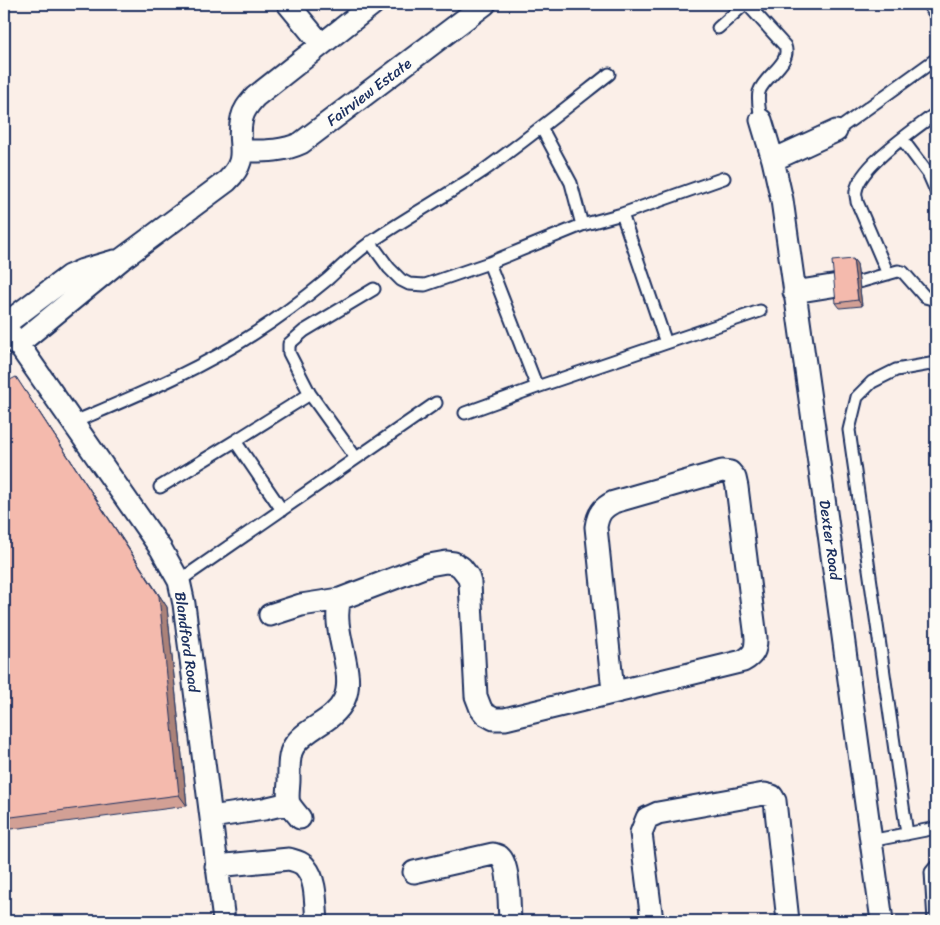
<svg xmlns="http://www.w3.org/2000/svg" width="940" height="925" viewBox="0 0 940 925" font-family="Sriracha,sans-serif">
<rect width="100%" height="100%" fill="#fbefe8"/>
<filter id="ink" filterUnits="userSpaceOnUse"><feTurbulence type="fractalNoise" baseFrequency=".02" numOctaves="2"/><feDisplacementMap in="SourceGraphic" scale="10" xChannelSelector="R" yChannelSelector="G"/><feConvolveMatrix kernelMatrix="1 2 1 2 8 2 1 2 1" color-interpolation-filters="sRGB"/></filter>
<g filter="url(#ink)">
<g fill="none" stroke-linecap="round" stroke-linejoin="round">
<defs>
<path id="lane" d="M747,4L785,46C792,63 764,76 759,92C757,101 760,111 761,120
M928,4L936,15
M718,28L745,4
M541,127L571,183L582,225
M836,131L936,59
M902,139L929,175L936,191
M622,214L666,343
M370,242L389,268L401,280L409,284L425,285L489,263L582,225L622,214L724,178
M489,263L537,387
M888,274L857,202C857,199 855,194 856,191C860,165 916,129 936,113
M859,282L898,271L903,272L925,297L936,300
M310,394L289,353V344L304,331L374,289
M465,413L537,387L760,311
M72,423C135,396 197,371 255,333C280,317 305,298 328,279C342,266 355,253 371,242C407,217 446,196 483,171C526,140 567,107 609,74
M235,441L310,394L356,458
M160,487L235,441L282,510
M179,581L436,403
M907,834L849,430L857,397L872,382L896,370L936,363
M870,841L936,828
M934,921L931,872L936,866"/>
<path id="street" d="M288,4L321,44
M761,120L773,160L782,200L830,541L882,921
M242,151C263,151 282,152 301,143L485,4
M773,160L836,131
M794,292L838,285
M4,324L161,549L179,581L184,604L224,921
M4,325L69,276L83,270L114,261
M17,345L122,259L227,181C252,157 235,145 242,118C244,109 249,104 255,97L373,4
M270,615L301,605L340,599L429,565L446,562L454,563L461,567L468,576L470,583L476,696L481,709L485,714L494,719H505L743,661C754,655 756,650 756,638L737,487L735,478L730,472L722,471L614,502C602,508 598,514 596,527L613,691
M211,817L264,809L289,803
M300,818C297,814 291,808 289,803C287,797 289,786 289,780C289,770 288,755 294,746C306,727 334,722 344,700C357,672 330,631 340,599
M216,866L289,859C295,861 302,862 306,868C317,881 315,905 317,921
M414,872L493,854C496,855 498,855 500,857C510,865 509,908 510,921
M652,921L641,833L647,818L658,813L764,794L772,796L775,801L788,921"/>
</defs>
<!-- lane casing -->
<use href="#lane" stroke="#1b2f5e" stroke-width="15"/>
<!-- street casing -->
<use href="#street" stroke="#1b2f5e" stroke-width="25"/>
<!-- lane -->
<use href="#lane" stroke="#fdfcf7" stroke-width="11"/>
<!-- street -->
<use href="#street" stroke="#fdfcf7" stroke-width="21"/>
</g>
<!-- wall -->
<path fill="#d2a095" stroke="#1b2f5e" d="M853,259L857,264L862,306L840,308L836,303Z
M4,383L24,389L167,607L187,806L4,830Z"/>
<!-- shaded-wall -->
<path fill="#ab8279" stroke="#1b2f5e" d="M853,259L857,264L862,306L858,300Z
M16,377L167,607L187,806L179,795Z"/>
<!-- building -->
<path fill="#f4baad" stroke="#1b2f5e" d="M853,259L858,300L836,303L832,261Z
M16,377L159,596L179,795L4,818V383Z"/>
</g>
<g text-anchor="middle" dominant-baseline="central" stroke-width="4" stroke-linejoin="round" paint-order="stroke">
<!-- street labels -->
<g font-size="15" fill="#1b2f5e" stroke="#fdfcf7">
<text transform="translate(369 92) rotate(-37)">Fairview Estate</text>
<text transform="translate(830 540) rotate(82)">Dexter Road</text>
<text transform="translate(187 642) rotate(82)">Blandford Road</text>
</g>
</g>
<!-- margin -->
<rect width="940" height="925" fill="none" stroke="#fdfcf7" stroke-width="20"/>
<rect x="10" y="10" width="920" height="905" fill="none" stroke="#1b2f5e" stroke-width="2" filter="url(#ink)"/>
</svg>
